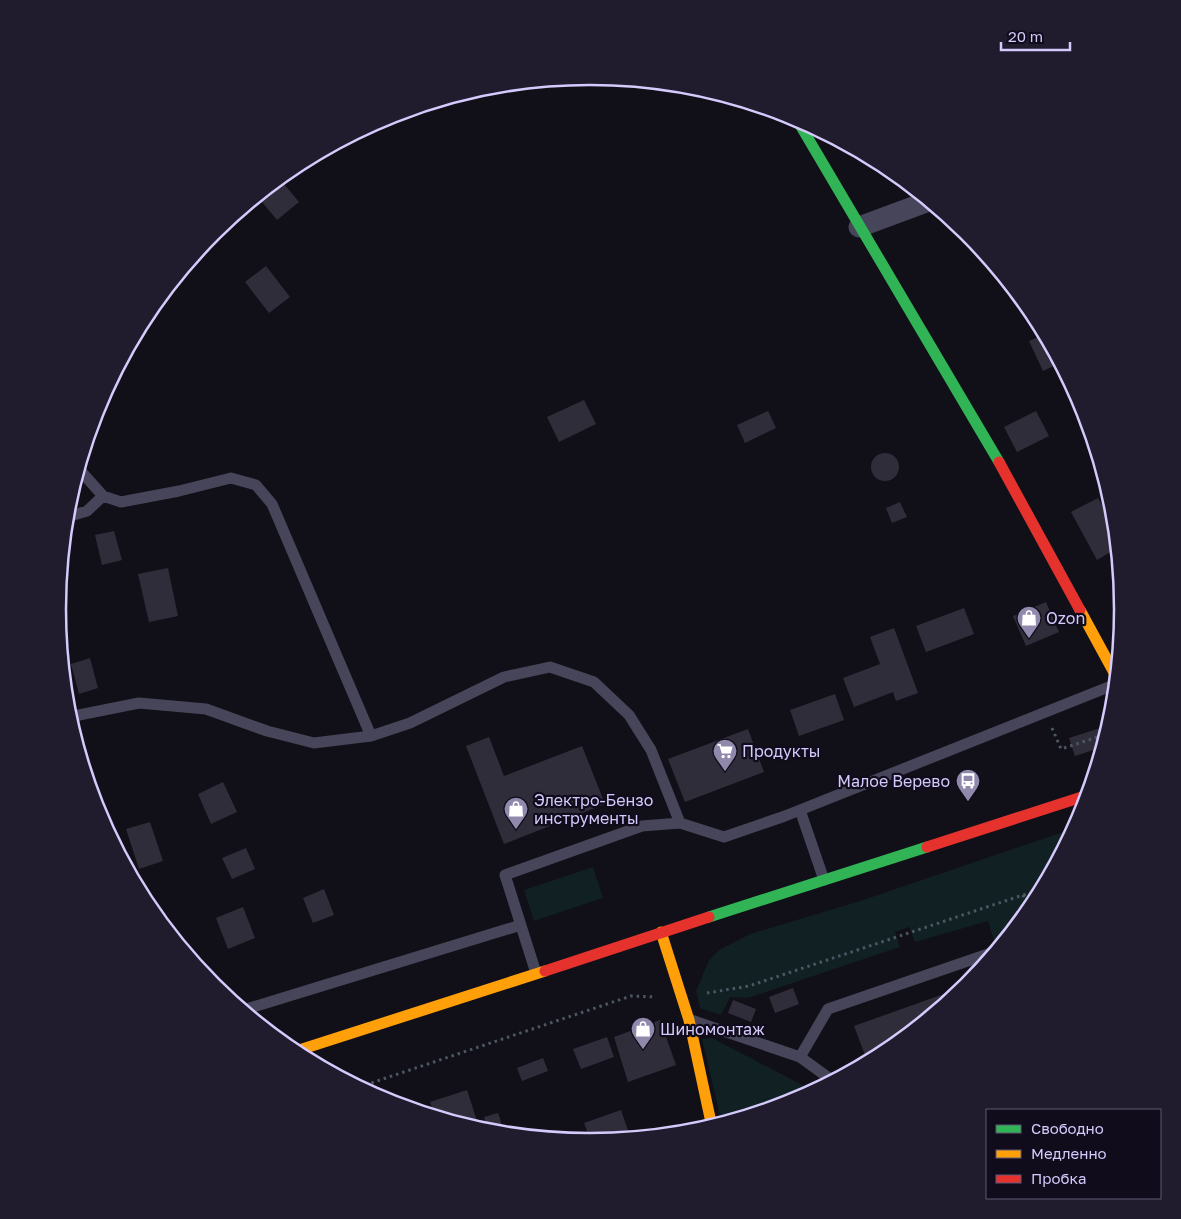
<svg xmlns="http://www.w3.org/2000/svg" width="1181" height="1219" viewBox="0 0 1181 1219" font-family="'Golos Text',sans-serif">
<rect width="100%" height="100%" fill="#111018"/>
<!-- green -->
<path fill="#102023" d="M1075,828L1034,906L997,951L988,921L915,942L909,927L895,932L900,947L748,998L730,997L721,1015L700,1008L696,991L709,960L719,950L750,934L860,901Z
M593,867L603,898L534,921L524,890Z
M712,1038L814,1091L794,1102L722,1124L702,1039Z"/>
<!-- building -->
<path fill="#302d3a" d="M284,184L299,202L277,220L262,202Z
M266,266L290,297L269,313L245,282Z
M1045,334L1060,363L1043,371L1029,341Z
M584,400L596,424L559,442L547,417Z
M768,411L776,428L745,443L737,425Z
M1036,411L1049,436L1017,452L1004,427Z
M871 467a14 14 0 1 1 28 0a14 14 0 1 1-28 0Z
M1098,498L1116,530L1117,548L1097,560L1071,512Z
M900,502L907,517L892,523L886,508Z
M114,531L122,560L102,565L95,535Z
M168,568L178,616L149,622L138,574Z
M1046,602L1059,632L1026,646L1013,616Z
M964,608L974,634L926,652L916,626Z
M894,628L918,693L896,701L893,692L854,707L843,678L880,664L870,637Z
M90,658L98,688L79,694L71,664Z
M835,694L844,720L799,736L790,710Z
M1110,725L1103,747L1075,756L1069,738Z
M748,729L764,772L685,802L668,759Z
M489,737L504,776L582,746L605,804L504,844L466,746Z
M223,782L237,812L211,824L198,794Z
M150,822L163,861L139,869L126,829Z
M246,848L255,869L232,879L222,858Z
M324,889L334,915L313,923L303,898Z
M243,907L255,938L228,949L216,918Z
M969,985L886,1053L868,1063L854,1026Z
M793,988L799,1004L775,1013L769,997Z
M733,1000L756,1009L751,1022L728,1013Z
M660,1020L676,1065L628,1082L614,1037Z
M607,1037L614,1057L581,1069L573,1049Z
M543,1058L548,1071L522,1081L517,1068Z
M467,1090L480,1130L435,1117L430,1102Z
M621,1110L631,1139L591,1142L584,1123Z
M498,1113L505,1134L489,1132L484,1117Z"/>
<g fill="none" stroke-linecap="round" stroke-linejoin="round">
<!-- path -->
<path stroke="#4c5764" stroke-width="3" stroke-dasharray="2.5 4" stroke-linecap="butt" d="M1052,728L1061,749L1107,734
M1023,895L1028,913
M707,993L749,986L1023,895L1041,892
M359,1087L631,996L656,997"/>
<!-- lane -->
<path stroke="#474559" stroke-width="11" d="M79,469L103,496L121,502L179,491L231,478L256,485L272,504L371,736
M67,517L87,511L103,496
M69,717L139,703L206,709L267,731L314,743L371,736L410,723L504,677L550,667L594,682L629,715L651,750L680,823
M800,810L824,880
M536,973L505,875L642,826L680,823L724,837L785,816L1116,684
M243,1010L521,925
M691,1020L800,1057L833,1081
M800,1057L828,1009L991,953"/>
<!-- street -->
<path stroke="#474559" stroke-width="21" d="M859,227L929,201"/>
<!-- fast -->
<path stroke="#30b455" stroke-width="11" d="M796,118L999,462
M709,917L927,847"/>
<!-- slow -->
<path stroke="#ff9f0a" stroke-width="11" d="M1080,610L1117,678
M661,932L689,1020L712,1127
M293,1052L545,971"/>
<!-- jam -->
<path stroke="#e5322d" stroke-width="11" d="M999,462L1080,610
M927,847L1088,795
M545,971L709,917"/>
</g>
<!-- icons -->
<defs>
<symbol id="shop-pin" viewBox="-11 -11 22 30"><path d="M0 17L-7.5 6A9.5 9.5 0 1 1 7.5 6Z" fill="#9089ac" stroke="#100c1b"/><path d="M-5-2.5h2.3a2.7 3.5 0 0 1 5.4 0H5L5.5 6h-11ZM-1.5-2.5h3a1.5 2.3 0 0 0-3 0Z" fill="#fff"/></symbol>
<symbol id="supermarket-pin" viewBox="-11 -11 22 30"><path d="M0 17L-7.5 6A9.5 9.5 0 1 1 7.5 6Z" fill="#9089ac" stroke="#100c1b"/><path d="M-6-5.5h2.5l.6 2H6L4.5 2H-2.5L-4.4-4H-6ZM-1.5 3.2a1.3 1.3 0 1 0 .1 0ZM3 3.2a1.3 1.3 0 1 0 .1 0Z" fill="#fff"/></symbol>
<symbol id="bus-pin" viewBox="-11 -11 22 30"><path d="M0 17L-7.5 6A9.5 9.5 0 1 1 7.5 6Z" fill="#9089ac" stroke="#100c1b"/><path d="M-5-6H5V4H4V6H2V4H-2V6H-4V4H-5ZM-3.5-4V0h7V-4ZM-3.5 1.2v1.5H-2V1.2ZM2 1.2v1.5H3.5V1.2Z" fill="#fff"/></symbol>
</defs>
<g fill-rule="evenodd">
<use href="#shop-pin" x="1015" y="604" width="28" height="38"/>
<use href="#supermarket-pin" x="711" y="737" width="28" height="38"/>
<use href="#bus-pin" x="954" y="767" width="28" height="38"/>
<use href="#shop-pin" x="502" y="795" width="28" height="38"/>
<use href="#shop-pin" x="629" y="1015" width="28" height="38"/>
</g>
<g text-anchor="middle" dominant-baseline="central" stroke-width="4.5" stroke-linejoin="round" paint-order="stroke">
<!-- poi labels -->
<g font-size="16" fill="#d5cafc" stroke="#100c1b" text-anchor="start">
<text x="1046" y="618">Ozon</text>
<text x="742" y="751">Продукты</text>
<text x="950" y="781" text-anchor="end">Малое Верево</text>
<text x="534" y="800">Электро-Бензо<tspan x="534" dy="18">инструменты</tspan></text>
<text x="660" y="1029">Шиномонтаж</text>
</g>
</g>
<!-- crop -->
<path d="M0 0H1181V1219H0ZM66 609a524 524 0 1 1 1048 0a524 524 0 1 1-1048 0Z" fill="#201b2d" fill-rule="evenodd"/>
<path fill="none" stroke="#d5cafc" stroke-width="2.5" d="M66 609a524 524 0 1 1 1048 0a524 524 0 1 1-1048 0Z"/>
<!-- legend -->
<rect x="986" y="1109" width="175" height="90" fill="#100c1b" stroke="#5f5875"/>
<rect x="996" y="1125" width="25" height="8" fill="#30b455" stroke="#5f5875"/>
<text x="1031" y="1134" font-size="15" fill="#d5cafc">Свободно</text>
<rect x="996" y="1150" width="25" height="8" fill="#ff9f0a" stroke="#5f5875"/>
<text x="1031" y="1159" font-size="15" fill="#d5cafc">Медленно</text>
<rect x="996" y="1175" width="25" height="8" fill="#e5322d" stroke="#5f5875"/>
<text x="1031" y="1184" font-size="15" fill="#d5cafc">Пробка</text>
<!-- scale -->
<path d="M1001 42v8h69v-8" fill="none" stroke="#d5cafc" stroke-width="2.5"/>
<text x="1008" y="42" font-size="15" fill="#d5cafc" stroke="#100c1b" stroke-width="4" paint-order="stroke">20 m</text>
</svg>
